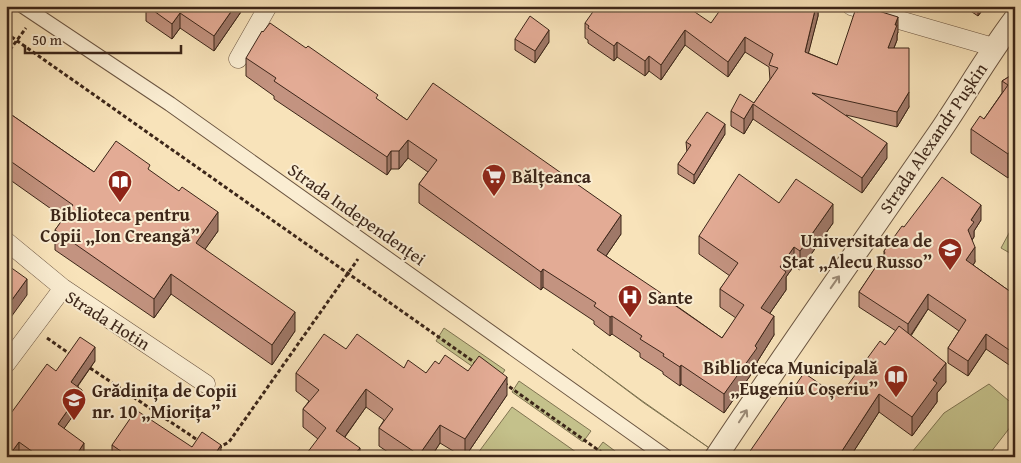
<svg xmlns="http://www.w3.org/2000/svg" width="1021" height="463" viewBox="0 0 1021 463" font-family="'Gentium Book Plus',serif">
<rect width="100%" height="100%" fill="#f8e3ba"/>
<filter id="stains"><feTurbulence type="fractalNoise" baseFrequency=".004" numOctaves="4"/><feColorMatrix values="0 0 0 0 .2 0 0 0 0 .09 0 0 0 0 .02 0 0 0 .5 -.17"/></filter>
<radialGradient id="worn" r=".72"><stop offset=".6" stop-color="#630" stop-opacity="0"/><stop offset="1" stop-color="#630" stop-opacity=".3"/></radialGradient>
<!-- park -->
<path fill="#c4c18b" stroke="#807452" d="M1015,222V256L1001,248Z
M444,328L505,370L496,383L436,341Z
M572,349L641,400L715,452L644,403Z
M519,381L591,431L583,442L512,392Z
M989,384L1015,406V421L987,457H908L944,413Z
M512,407L583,457H475Z
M603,442L623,457H598L594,454Z"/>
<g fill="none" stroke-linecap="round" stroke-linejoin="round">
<defs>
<path id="pedestrian" d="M23,6L170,104L666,457"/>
<path id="minor" d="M851,6L993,47
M238,59L268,6
M6,241L63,288
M6,364L63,288L206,384"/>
<path id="tertiary" d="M716,457C789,347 865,240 939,133C965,95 987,56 1015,19"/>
</defs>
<!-- pedestrian casing -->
<use href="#pedestrian" stroke="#6b5541" stroke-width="16"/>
<!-- minor casing -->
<use href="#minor" stroke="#6b5541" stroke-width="19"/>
<!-- tertiary casing -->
<use href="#tertiary" stroke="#6b5541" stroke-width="24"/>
<!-- path -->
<path stroke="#3c2619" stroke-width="3" stroke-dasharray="4 2.5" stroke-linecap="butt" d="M6,33L477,364
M6,55L26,28
M47,338L70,354
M90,368L199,441
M504,383L608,457
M218,448L229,442L358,259"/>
<!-- pedestrian -->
<use href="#pedestrian" stroke="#faedd2" stroke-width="14"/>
<!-- minor -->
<use href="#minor" stroke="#faedd2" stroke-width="18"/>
<!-- tertiary -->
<use href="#tertiary" stroke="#faedd2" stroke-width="22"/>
</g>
<!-- wall -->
<path fill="#c39380" stroke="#3c2619" d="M146,6H245L214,51L180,28L172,39L146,21Z
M818,6V16L808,53L837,65L898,32L897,35V40L894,48L909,107L897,127L846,115L887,158L862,193L753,119L744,134L731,126V111L754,103L770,80L769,67L745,52L728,77L685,45L661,80L649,71L645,76L617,57L614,61L588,43V40L585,38V23H711Z
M963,6H989L987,9L985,7L978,16Z
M515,39L549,42L535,63L515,50Z
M246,58L378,100L407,120L621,234L606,256L722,338L736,318L720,307V289L730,276L699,254V236L779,203L833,223L800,270L794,266L786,277V290L770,313L774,335L757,362V366L724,413L681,384L680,386L663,374V372L640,357V353L612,334L610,336L594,324V321L543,287L541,290L419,203V184L428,172L408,158L399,169H391L387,175L274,99V96L246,76Z
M1015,73V168L1008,178L971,153V129L984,119L1002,93V81Z
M6,111L94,172L150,171L218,231L205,249L295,331L272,365L171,294L154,318L55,250V230L64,218L6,177Z
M725,134L694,184L678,174V164L687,152L686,142Z
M981,220L974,231V237L972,240L975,262L973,265L1015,295V369L986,349L968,376L948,363V348L959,331L928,309L911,336L946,382L937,393V402L912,436L879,412L850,457H746L839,397L885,345L896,331L859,307V292L884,255V251L904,227Z
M346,349L404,368L426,373L439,364L468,371L507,395L465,457H463L440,443L431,457H395L379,446V428L384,420L366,407L345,437L360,457L318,439L303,427V409L309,401L296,391V373Z
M95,361L78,386L82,403L64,428L84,457H21L19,455L6,457L56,371Z
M112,445L192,447L221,457H112Z"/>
<!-- shaded-wall -->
<path fill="#9f7868" stroke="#3c2619" d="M235,6H245L214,51V36Z
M816,6H818V16L805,67V52Z
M978,6H985L978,16Z
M180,13V28L172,39V24Z
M898,17V32L897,35V40L888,63V48Z
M549,30V42L535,63V51Z
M685,30V45L661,80V65Z
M745,37V52L728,77V62Z
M617,42V57L614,61V46Z
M649,56V71L645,76V61Z
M909,92V107L897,127V112Z
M753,104V119L744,134V119Z
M725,124V134L694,184V175Z
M408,140V158L399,169V151Z
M887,143V158L862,193V178Z
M1015,144V168L1008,178V154Z
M391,151V169L387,175V157Z
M833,204V223L800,270V251Z
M981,205V220L974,231V237L968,245V230L971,220Z
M218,212V231L196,262V243Z
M621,215V234L597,269V250Z
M794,247V266L786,277V290L761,326V308L780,267Z
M975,247V262L966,275V260Z
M543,269V287L541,290V272Z
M171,274V294L154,318V299Z
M27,279V295L6,324V308Z
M928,294V309L908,339V324Z
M295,312V331L272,365V345Z
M612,316V334L610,336V317Z
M774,316V335L757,362V366L724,413V394Z
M986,334V349L968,376V361Z
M95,347V361L71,395V382Z
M946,363V382L937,393V402L912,436V417L933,380Z
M681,365V384L680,386V367Z
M507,377V395L465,457V439Z
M366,389V407L336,449V431Z
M82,390V403L58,437V424Z
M879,394V412L850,457H838Z
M440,425V443L431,457H419V455Z
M19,442V455L18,457H8Z
M84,443V457H75Z
M221,445V457H213Z
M360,448V457H355V454Z"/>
<!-- building -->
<path fill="#e3ab95" stroke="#3c2619" d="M147,6H235L214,36L180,13L172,24Z
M597,6H686L711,23L723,6H816L805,52L837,65L855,11L858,12L859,6H862L898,17L895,25H897L888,48H909V92L897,112L812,93L887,143L862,178L753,104L744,119L731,111L740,94L754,103L778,68L769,65L773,54L745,37L728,62L685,30L661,65L649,56L645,61L617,42L614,46L588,28L589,26L585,23Z
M530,16L549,30L535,51L515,39Z
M270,23L306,48L308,46L378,95L376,98L407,120L433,83L621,215L597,250L661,293L660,295L722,338L744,305L720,289L738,263L699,236L739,174L779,203L796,179L833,204L800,251L794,247L780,267L786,272L761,308L774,316L755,346L757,348L724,394L681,365L680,367L663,356L664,354L640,339L642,336L612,316L610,317L594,306L596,303L543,269L541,272L419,184L437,160L408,140L399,151H391L387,157L274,81L276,78L246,58L262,31L263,32Z
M1015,73V144L1008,154L971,129L980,116L984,119L1008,85L1002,81Z
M6,111L94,172L116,141L150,165L148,169L179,191L182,187L218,212L196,243L295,312L272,345L171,274L154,299L55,230L73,205L6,158Z
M707,112L725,124L694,175L678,164L691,145L686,142Z
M942,177L981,205L971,220L974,222L968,230L975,247L966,260L1015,295V354L986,334L968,361L948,348L966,320L928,294L908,324L859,292L885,253L884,251L902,226L904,227Z
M6,264L27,279L6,308Z
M899,326L946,363L933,380L937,383L912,417L879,394L838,457H746L804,373L839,397L880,341L885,345Z
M324,334L346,349L357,334L404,368L408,360L426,373L435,361L439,364L445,355L468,371L479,356L507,377L465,439L440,425L419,455L379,428L393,409L366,389L336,431L360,448L355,454L359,457H304L326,428L303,409L319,390L296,373Z
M80,337L95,347L71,382L82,390L58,424L84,443L75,457H40L19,442L8,457H6V420L47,364L56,371Z
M136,410L192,447L202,432L221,445L213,457H124L125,454L112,445Z"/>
<!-- one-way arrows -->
<defs><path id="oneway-shaft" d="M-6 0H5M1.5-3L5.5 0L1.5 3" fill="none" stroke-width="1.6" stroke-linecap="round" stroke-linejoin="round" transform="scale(1.25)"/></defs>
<g stroke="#9b8a76">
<use href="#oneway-shaft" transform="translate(835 282) rotate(-55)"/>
<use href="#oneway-shaft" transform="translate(743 416) rotate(-57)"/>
</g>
<!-- icons -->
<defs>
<symbol id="supermarket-pin" viewBox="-11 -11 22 30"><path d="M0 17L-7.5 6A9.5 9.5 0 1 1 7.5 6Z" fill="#8f2418" stroke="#faedd2"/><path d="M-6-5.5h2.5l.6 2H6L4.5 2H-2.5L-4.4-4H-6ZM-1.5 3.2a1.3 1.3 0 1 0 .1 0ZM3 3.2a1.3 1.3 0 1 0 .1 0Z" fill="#fff"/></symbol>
<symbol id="library-pin" viewBox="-11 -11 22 30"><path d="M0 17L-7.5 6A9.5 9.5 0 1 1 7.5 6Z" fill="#8f2418" stroke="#faedd2"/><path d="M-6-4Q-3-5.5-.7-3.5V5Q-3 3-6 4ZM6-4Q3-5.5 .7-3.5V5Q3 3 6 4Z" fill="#fff"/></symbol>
<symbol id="university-pin" viewBox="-11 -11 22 30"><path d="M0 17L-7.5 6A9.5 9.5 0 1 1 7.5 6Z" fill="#8f2418" stroke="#faedd2"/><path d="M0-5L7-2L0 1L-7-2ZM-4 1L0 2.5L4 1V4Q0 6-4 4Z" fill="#fff"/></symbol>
<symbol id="hospital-pin" viewBox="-11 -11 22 30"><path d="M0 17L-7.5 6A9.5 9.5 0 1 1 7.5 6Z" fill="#8f2418" stroke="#faedd2"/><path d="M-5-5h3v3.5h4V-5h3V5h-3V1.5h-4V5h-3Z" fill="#fff"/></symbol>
<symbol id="school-pin" viewBox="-11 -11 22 30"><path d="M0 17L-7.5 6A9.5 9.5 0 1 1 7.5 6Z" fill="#8f2418" stroke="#faedd2"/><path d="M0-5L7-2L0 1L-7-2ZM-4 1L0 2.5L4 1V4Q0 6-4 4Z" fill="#fff"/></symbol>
</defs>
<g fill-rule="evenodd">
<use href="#supermarket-pin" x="480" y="162" width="28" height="38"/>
<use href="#library-pin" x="106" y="168" width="28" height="38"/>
<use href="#university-pin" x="936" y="236" width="28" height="38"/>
<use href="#hospital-pin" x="616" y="283" width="28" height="38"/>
<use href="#library-pin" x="882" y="363" width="28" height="38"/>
<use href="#school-pin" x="60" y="386" width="28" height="38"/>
</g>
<g text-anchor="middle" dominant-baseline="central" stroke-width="4" stroke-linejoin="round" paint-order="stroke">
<!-- street labels -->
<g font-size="18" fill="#3c2619" stroke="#faedd2">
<text transform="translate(933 138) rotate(-56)">Strada Alexandr Pușkin</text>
<text transform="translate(357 214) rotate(35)">Strada Independenței</text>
<text transform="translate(108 320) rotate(32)">Strada Hotin</text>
</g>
<!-- poi labels -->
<g font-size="18" font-weight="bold" fill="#3c2619" stroke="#faedd2" text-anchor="start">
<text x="512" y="176">Bălțeanca</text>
<text x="120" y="214" text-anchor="middle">Biblioteca pentru<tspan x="120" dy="21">Copii „Ion Creangă”</tspan></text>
<text x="932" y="240" text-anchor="end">Universitatea de<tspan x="932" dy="21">Stat „Alecu Russo”</tspan></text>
<text x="648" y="297">Sante</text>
<text x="878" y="367" text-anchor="end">Biblioteca Municipală<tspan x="878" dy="21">„Eugeniu Coșeriu”</tspan></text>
<text x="92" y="390">Grădinița de Copii<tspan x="92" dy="21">nr. 10 „Miorița”</tspan></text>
</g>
</g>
<!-- margin -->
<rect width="1021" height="463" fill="none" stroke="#f8e3ba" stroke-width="25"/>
<rect x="8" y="8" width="1006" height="448" fill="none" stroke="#3c2619" stroke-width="2.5"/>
<rect x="12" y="12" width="996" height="438" fill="none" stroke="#3c2619"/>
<!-- scale -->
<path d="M25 45v8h156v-8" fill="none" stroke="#3c2619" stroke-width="2.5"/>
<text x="32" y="45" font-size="15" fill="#3c2619" stroke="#faedd2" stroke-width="4" paint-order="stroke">50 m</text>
<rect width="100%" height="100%" filter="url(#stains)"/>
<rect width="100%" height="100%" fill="url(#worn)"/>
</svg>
